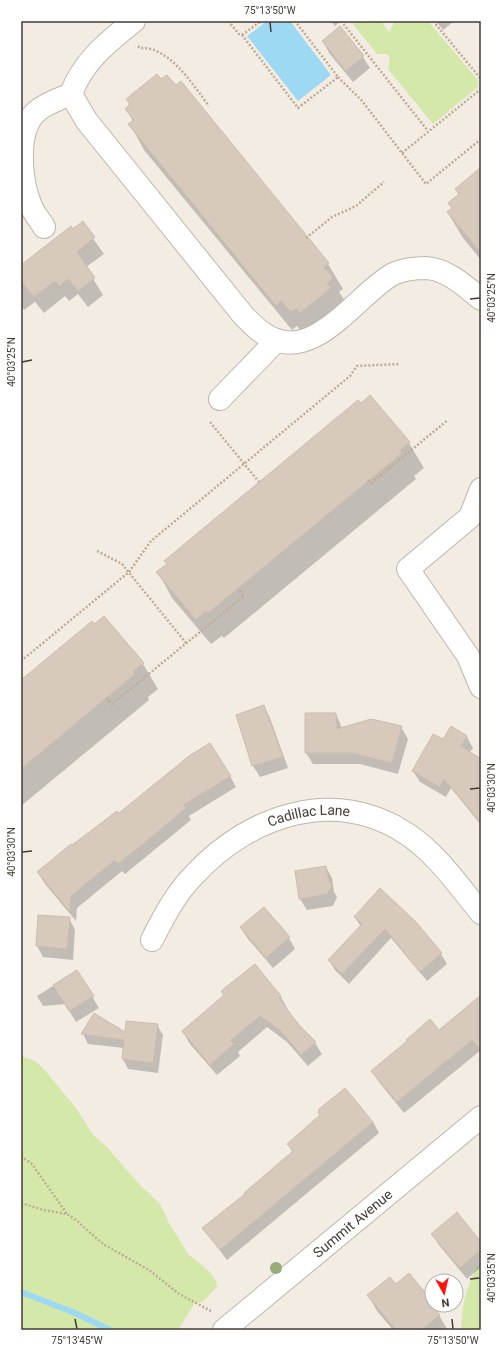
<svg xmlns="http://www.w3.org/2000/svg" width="502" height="1351" viewBox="0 0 502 1351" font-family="Roboto,sans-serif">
<rect width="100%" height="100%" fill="#f2ece3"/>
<!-- green -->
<path fill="#d4e8aa" d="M358,21H381L389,32L395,21H428L477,79L478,87L433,124L388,69L390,58L387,54H377L353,24Z
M21,1056L35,1061L43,1068L76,1108L93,1135L107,1147L138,1183L160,1204L169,1223L188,1254L211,1273L216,1281L217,1287L203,1301L194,1304L178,1330H21Z
M481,1262V1330H461C462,1305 466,1283 481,1262Z"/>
<!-- water -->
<path fill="#9dd9f2" d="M267,21H290L331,75L298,101L247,36Z"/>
<!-- shadow -->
<path fill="#0003" d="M331,21H341L335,26Z
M436,21H454L443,30Z
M340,28L363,57L370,68L353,82L329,53L323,41Z
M127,99L328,264L343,289L339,292L347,304L306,337L297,326L292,330L144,150L130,124L133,121L126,109L131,106Z
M481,168V260L463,238L448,213L453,209L459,195L456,189Z
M82,223L104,254L86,267L103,295L88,307L78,294L69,301L65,296L44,313L35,302L24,310L21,306V266Z
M409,443L424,468L414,476L416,479L224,638L222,636L211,644L172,598L158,572Z
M143,664L158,689L148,697L149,700L21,806V681Z
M264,706L270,718L288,768L260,777L253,766L237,715Z
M306,714H336L342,728L401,727L408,739L398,774L360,764H313L306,753Z
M452,728L467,737L473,748L469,753L481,761V825L451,788L446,797L420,782L413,771L443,740Z
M230,776L236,787L189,816L191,820L125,874L122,871L77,908L76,921L45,884L38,873L72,847Z
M326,867L332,878L334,892L337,897L333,906L307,910L300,899Z
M355,917L416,922L441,954L447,964L427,981L391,938L349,984L335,970L329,960L361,927Z
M69,918L75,930L73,960L43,957L37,946Z
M241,928L289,938L295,949L273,968L248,939Z
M255,965L281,997L287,1008L286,1009L315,1043L322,1054L308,1066L287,1042L267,1027L238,1052L240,1056L217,1075L189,1043L183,1031L225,996Z
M77,971L99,1008L76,1022L65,1004L43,1006L37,996Z
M481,1003V1050L404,1113L379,1082L373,1071L439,1031Z
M157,1025L163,1035L158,1073L128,1069L123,1059L124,1048L88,1044L83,1034H126Z
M373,1122L379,1133L227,1260L203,1228L246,1195L293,1153L288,1144Z
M432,1234L481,1243V1267L467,1279L439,1245Z
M396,1286L427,1296L448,1330H393L377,1311L368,1295Z"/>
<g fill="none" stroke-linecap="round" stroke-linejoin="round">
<!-- stream -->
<path stroke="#9dd9f2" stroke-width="6" d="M21,1292L75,1313L110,1330"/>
</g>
<!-- building -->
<path fill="#d7c9bb" stroke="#cfbdab" d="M340,26L364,56L346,71L322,41Z
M157,74L161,79L167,75L176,85L181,81L329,263L324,267L333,278L327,283L331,288L300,313L296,308L291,312L281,301L276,306L128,124L134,120L125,109L130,104L126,99Z
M481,167V253L447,212L452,208L448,203L459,194L455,189Z
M83,221L95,237L77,252L95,278L78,291L68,279L59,286L55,281L34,297L21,281V265L71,226L73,229Z
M370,395L410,442L400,450L402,453L208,613L206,611L196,620L156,572L167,564L164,561L358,400L361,403Z
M104,616L144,663L133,671L135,674L21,769V680L92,621L94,624Z
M264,705L283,757L252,766L236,715Z
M305,713H336L337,729L371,719L402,726L392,763L353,753H305Z
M451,726L467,736L461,746L481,759V823L444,779L440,787L412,771L433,734L443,739Z
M210,743L231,776L183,805L186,808L143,844L118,864L115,860L71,896L70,912L37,872L71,844L72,845L117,811L119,813L189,756Z
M326,866L329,882L332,885L327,894L299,899L295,871Z
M380,888L416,922L442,953L420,972L385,929L342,974L328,960L362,924L354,917Z
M264,907L290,937L266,958L240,927Z
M38,915L70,917L67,949L36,946Z
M255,964L281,996L279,998L298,1024L316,1042L301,1055L280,1030L260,1016L231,1040L234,1044L210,1065L182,1031L224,995L221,991Z
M77,970L94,996L69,1011L53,985Z
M481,995V1051L472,1040L397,1102L371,1071L407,1041L406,1040L430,1019L439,1030Z
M94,1013L125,1032L126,1021L158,1024L153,1063L122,1059L124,1040L81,1034Z
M345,1088L373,1122L220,1250L202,1228L245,1194L244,1193L293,1151L287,1144L320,1115L318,1112L319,1109Z
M457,1212L481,1242V1250L460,1268L431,1234Z
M409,1273L428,1296L426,1298L440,1315L422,1330H396L367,1295L390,1277L396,1284Z"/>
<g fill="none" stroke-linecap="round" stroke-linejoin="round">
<defs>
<g id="minor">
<path d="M134,21C108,42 83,61 71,94L86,120L243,315C250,322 257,330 266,335C313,366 357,294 393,274C402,270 416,268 426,268C447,269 466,287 481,299"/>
<path d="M44,227C40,220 34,214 31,206C21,182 15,132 36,112C46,103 60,99 71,94"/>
<path d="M220,399L277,340"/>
<path d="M481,489L470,517L408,569L468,656L481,687"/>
<path id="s1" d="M152,940C164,916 176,893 195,874C250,815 335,786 407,834C437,854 458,885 481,913"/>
<path id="s2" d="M224,1330L481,1117"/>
</g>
</defs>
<!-- minor casing -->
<use href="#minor" stroke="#c1b5a9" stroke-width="24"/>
<!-- path -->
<path stroke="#c0ac96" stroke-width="2.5" stroke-dasharray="2 2" stroke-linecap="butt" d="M228,21L239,34L242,35L298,108L338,77L295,21
M341,21L428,131
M433,21L481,79
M242,35L261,21
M138,46L140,48C169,46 193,85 209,106
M338,77L362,101L426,184L481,139
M402,153L481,89
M306,238L332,217L356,206L384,182
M210,422L259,482
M21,453V456
M368,480L371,483L448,420
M97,551L122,564L186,643
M21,661L129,572L151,541L350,376L357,366L400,364
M106,698L112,704L244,596L238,589
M21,1156L32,1164L67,1214
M21,1203L44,1210L67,1214L77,1221L103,1244L149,1270L179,1294L213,1312"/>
<!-- minor -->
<use href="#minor" stroke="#fff" stroke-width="22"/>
</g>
<!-- trees -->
<circle fill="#98ab7b" cx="276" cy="1268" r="6"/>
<!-- ticks -->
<path fill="none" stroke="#443b33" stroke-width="1.5" d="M270,22L271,32M470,299L480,298M22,362L32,360M470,789L480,788M22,852L32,851M470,1279L480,1278M75,1319L77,1329M452,1319L453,1329"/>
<g text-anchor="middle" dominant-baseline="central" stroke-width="3" stroke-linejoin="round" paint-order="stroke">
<!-- street labels -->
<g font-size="14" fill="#443b33" stroke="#fff">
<text stroke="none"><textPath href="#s1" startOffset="211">Cadillac Lane</textPath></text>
<text stroke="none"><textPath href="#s2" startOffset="167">Summit Avenue</textPath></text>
</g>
</g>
<!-- border -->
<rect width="502" height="1351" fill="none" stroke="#ffffff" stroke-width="44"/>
<!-- north arrow -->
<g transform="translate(444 1293) rotate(172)"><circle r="19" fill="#ffffff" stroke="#b4b1ad"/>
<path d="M0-3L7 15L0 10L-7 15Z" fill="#ff130d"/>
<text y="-6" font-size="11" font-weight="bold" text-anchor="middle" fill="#443b33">N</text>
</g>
<rect x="22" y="22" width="458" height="1307" fill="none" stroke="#443b33" stroke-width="1.5"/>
<g font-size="10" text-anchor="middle" fill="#443b33">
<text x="270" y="14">75°13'50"W</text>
<text transform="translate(491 298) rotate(-90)" y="4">40°03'25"N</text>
<text transform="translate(11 362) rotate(-90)" y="4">40°03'25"N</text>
<text transform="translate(491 788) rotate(-90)" y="4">40°03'30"N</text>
<text transform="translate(11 852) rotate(-90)" y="4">40°03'30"N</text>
<text transform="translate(491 1278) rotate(-90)" y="4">40°03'35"N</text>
<text x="77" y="1344">75°13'45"W</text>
<text x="453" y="1344">75°13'50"W</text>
</g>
</svg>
